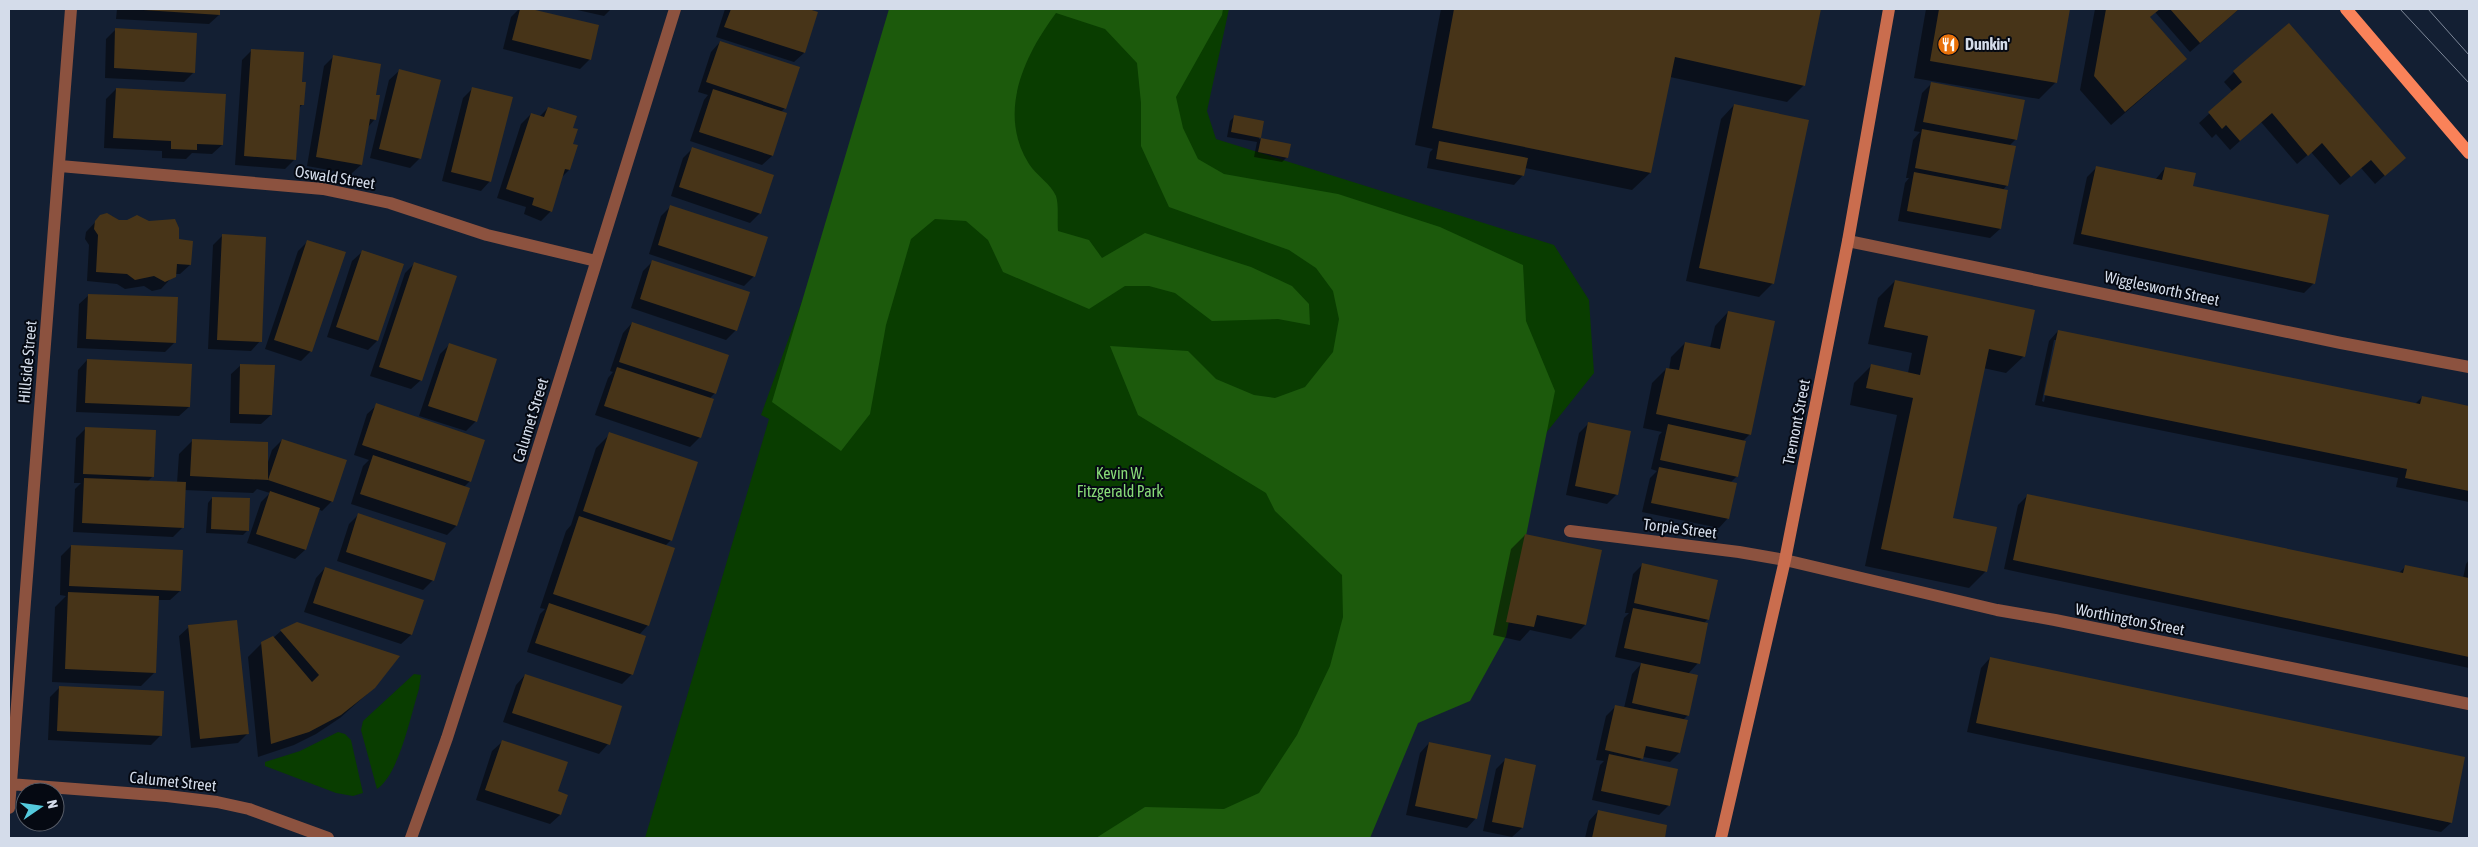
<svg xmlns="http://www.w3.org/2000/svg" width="2478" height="847" viewBox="0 0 2478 847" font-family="'Asap Condensed',sans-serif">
<rect width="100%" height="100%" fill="#131f33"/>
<!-- green -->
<path fill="#093d00" d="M891,9H1229L1207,111L1216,139L1554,245L1589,300L1594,373L1486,508L1359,838H645L769,419L761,415L813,271Z
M414,674L421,675L419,689C411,714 399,775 377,789L361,730L363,721Z
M338,732L345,734L351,740L363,793L353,796L336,793L265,766V762L300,751Z"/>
<!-- forest -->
<path fill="#1c5a0c" d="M889,9H1223L1222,15L1176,97L1183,128L1198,159L1224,174L1338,194L1440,227L1523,265L1526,321L1555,391L1506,636L1470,701L1418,723L1370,838H1096L1145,807L1224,809L1259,793L1297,735L1330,666L1343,617L1342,575L1275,511L1266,493L1138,415L1110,346L1188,351L1216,379L1254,395L1275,398L1305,387L1333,352L1339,319L1333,291L1316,268L1289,250L1169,207L1141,146V103L1137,63L1105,29L1056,13C1024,56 997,113 1029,164C1036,175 1051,184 1056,196C1059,205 1057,221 1058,231L1089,240L1102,258L1145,233L1251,267L1292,286L1309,304L1310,325L1278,319L1212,321L1175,293L1149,286H1125L1089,309L1003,272L988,240L966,221L935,219L911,239L886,325L870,414L841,451L772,402Z"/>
<!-- shadow -->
<path fill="#0007" fill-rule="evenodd" d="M117,9H219V15L209,24L116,19Z
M519,9L597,26L590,59L580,69L503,49L511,17Z
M573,9H611L604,16Z
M725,9H815L813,11L817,13L804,53L794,62L716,37Z
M1441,9H1819L1804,85L1787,102L1670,77L1650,173L1632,190L1525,168L1523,175L1514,185L1427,168L1430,152L1433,149L1415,145Z
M1926,9H2069L2056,82L2039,99L1914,78Z
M2095,9H2239L2190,52L2155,12L2149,18L2171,73L2111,125L2080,90Z
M116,29L194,72L184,82L105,78L106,39Z
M720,42L785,108L781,112L786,114L772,156L762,165L690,141L704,100L708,95L698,92L711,52Z
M252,50L300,83L303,104L298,109L295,159L285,169L235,165L242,60Z
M333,57L374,96L375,119L368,127L361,165L351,174L307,166L324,66Z
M399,71L420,158L410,168L370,158L389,80Z
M2234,72L2394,167L2375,184L2361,168L2340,185L2311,152L2297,164L2261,122L2230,150L2216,134L2212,138L2199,123L2233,92L2224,82Z
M1931,84L2016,139L2009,146L2007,185L2003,190L2000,229L1990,238L1898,221L1905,183L1909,178H1906L1913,140L1920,132L1914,131L1922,93Z
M116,89L222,145L212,154L192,153L186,159L162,158V151L104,148L106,99Z
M472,89L490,181L481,191L442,181L463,98Z
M1734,105L1773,283L1759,297L1686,281L1721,119Z
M548,108L572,129V144L569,170L562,177L551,211L541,221L524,214L526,207L497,198L521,124L531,114L539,117Z
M1234,117L1262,122L1259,139L1290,145L1287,157L1282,162L1254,157L1257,142L1227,137L1230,121Z
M692,149L760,213L750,223L671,196L683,158Z
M2096,168L2155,180L2165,168L2314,283L2304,293L2073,244L2087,177Z
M671,206L754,276L744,286L649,254L661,216Z
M101,216H112L119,221L178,240L190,265L180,274H175L161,289L152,291L144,286L125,289L117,284L87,281L89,245L85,239L86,232Z
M222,236L260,341L251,351L208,349L213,245Z
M308,241L311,351L301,361L265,349L298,251Z
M362,252L403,265L377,341L368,350L327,337L352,261Z
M653,261L736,330L726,340L631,308L643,271Z
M415,263L421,380L411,389L370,376L405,273Z
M1895,281L2024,356L2006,373L1983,368L1951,518L1986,571L1969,588L1865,566L1897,415L1850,405L1854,383L1871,366L1908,373L1912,353L1868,344L1878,298Z
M89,295L175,342L165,352L77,348L79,304Z
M1728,312L1750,434L1743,441L1737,476L1730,483L1728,518L1719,528L1642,512L1650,478L1657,471L1651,469L1659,435L1662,432L1643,428L1652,383L1666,369L1669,370L1671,357L1685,343L1710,348L1715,326Z
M632,323L715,393L709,399L700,437L690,447L595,415L608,378L613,372L610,371L623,333Z
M2058,331L2415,404L2422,397L2469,407V502L2396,487L2398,478L2035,405L2049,341ZM2054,340H2057L2044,402L2042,401Z
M449,345L476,421L466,431L419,416L440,354Z
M87,360L189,407L179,416L76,412L78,370Z
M241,365L271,415L261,424L230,423L231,374Z
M377,405L470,481L464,487L456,526L447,535L351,504L363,466L369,460L354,455L367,414Z
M1589,423L1616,495L1607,504L1566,495L1579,433Z
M86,428L153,476L147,482L177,483L179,454L193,440L267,465L272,450L282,440L332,501L322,511L318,509L305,550L295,559L247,543L261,502L270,493L257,489L253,493L184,490L183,527L173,537L73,532L75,489L81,483H74L76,438Z
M610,434L671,540L665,546L648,625L639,635L632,674L622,684L527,652L540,614L545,609L540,608L566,531L571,525L596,448Z
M2028,495L2398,574L2406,566L2463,578L2466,564L2469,560V668L2004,569L2018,505Z
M212,498L248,530L243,535L206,533L208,503Z
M358,515L433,580L423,590L337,561L349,524Z
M1525,535L1601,551L1585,625L1571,639L1530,630L1520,641L1493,635L1511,549Z
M71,546L180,591L170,600H158L155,672L141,686L52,682L55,607L66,596L60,595L61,556Z
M1642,565L1708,619L1703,624L1698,663L1688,674V715L1683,720L1679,753L1670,762L1643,757L1638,762L1669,805L1659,815L1592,800L1600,765L1604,761L1596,760L1606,716L1616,706L1624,708L1632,674L1642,663L1615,657L1624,618L1629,613H1625L1633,574Z
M325,568L422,601L411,635L401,644L304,612L316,578Z
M189,627L248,733L238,743L191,748L179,636Z
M281,631L367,694L340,718L316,734L294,745L258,757L248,657L262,643L273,638Z
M1990,658L2451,823L2441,832L1967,732L1981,668Z
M525,675L608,744L599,754L503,722L516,685Z
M59,688L161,735L151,745L48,740L50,697Z
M502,742L557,792L560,815L550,824L476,800L492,751Z
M1429,743L1476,818L1467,828L1406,815L1420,753Z
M1506,759L1522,828L1512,837L1483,831L1496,769Z
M1598,811L1666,826L1663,838H1585L1589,821Z"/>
<!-- building -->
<path fill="#473418" d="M128,9H220V15Z
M520,9H531L599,25L591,60L512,40Z
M731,9H809L818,12L805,53L724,27Z
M1454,9H1821L1805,86L1675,57L1651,173L1432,128Z
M1939,9H2070L2057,83L1930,61Z
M2106,9H2160L2150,17L2187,59L2125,112L2094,76Z
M2170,9H2239L2200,43Z
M2289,23L2406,158L2385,176L2371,160L2351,177L2322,143L2308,156L2272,113L2240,141L2226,125L2222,129L2208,112L2242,82L2233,71Z
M115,28L197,33L195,73L114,68Z
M720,41L800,67L786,109L706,82Z
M251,49L304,52L302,82H306L304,105H300L296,160L244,156Z
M333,55L381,64L376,95H380L376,120L370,119L362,165L316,157Z
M399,69L441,80L421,159L379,149Z
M1931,82L2025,100L2017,140L1923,122Z
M472,87L513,97L491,182L451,172Z
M116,88L226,94L223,145L197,144V150L171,149V141L113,138Z
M713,89L787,113L773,156L699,132Z
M1734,104L1809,120L1774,284L1699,268Z
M548,107L577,116L573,128L578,129L573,144L578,145L570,170L565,169L552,212L532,205L534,198L506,189L531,113L544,117Z
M1234,115L1264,121L1261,138L1231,132Z
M1922,129L2016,146L2008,186L1915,168Z
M1261,138L1291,144L1288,158L1258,152Z
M1439,141L1528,158L1524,176L1436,159Z
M692,147L774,175L761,214L679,187Z
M2096,166L2162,180L2165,167L2196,173L2193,186L2329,215L2315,284L2081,234Z
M1914,172L2008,190L2001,229L1907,211Z
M670,205L768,237L755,277L658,245Z
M107,213L119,220H127L137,215L149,221L175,219L179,228V239L193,241L191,265L177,264L176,277L165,282L154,276L135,280L127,274L96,272L98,235L94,229L95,221L100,215Z
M222,234L266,237L262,342L217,340Z
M307,240L346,252L312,352L274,340Z
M362,250L404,264L378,341L336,327Z
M652,260L750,292L737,331L640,299Z
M414,262L457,276L422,381L379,367Z
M1895,280L2035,310L2025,357L1989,349L1953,518L1997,527L1987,572L1881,549L1913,398L1866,388L1871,364L1920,375L1928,336L1884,327Z
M88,294L178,297L176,343L86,339Z
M1728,311L1775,321L1751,435L1656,414L1666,368L1679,370L1685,342L1720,349Z
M632,322L729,355L716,394L619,362Z
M2058,330L2420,404L2422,396L2469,406V491L2405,478L2407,469L2044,395Z
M449,343L497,359L477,422L428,406Z
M87,359L192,364L190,407L85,403Z
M240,364L275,365L272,415L239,414Z
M617,367L714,399L701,438L604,406Z
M376,403L485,440L471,482L362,445Z
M1588,422L1631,431L1618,495L1575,486Z
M1668,424L1746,441L1738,477L1660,460Z
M85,427L156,430L154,477L83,474Z
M609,432L698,462L672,541L583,511Z
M192,439L268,442V480L282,439L347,460L333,502L268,480L190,476Z
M373,455L470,488L457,526L360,494Z
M1659,467L1737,483L1729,519L1651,503Z
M84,478L186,482L184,528L82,523Z
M270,491L320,508L306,550L256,534Z
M2027,494L2403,573L2405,565L2469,578V657L2013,560Z
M212,497L250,498L249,531L211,529Z
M358,513L446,543L434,581L346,552Z
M579,516L675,548L649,626L553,594Z
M1525,534L1602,550L1586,625L1537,615L1534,627L1506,622Z
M71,545L183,550L181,591L69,586Z
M1642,563L1718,580L1709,620L1634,603Z
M325,567L424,600L412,635L313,603Z
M68,592L159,596L156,673L65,669Z
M549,603L646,636L633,675L535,643Z
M1633,608L1708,623L1700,664L1624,648Z
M237,620L249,734L200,739L188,625Z
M297,622L400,656L375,688L341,715L309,732L271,744L261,642L273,636L312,682L319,675L280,630Z
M1990,657L2465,757L2452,823L1976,723Z
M1641,663L1698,675L1689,716L1632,703Z
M525,674L622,706L610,745L512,713Z
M59,686L164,691L162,736L57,731Z
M1615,705L1688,720L1680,753L1646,746L1643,759L1605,750Z
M502,740L568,762L558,791L568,795L561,815L485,790Z
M1429,742L1491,755L1477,819L1415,806Z
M1609,754L1678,769L1670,806L1601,791Z
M1505,758L1536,765L1523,828L1492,822Z
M1598,810L1667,825L1665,838H1592Z"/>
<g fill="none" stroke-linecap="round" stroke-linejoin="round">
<!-- minor -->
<path stroke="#8c523f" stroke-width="12" d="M60,166L323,189L390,203L487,235L596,261
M1848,241L2341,343L2469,367
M1570,531L1739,552L1785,560
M9,784L167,796L217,802L249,809L328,838
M9,808L71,9
M411,838L447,738L482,629L675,9"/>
<!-- tertiary -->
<path stroke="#8c523f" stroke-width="12" d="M1785,560L1997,610L2055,620L2469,704"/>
<!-- secondary -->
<path stroke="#ca6d4e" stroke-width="12" d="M1721,838L1785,560L1848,241L1889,9"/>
<!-- primary -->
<path stroke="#fa8259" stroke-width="12" d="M2346,9L2469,153"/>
<!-- tram -->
<path stroke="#7d8798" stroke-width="1" d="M2400,9L2469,83
M2428,9L2469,55"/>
</g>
<!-- icons -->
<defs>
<symbol id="restaurant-disc" viewBox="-11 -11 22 22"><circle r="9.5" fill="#e8710a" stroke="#050912"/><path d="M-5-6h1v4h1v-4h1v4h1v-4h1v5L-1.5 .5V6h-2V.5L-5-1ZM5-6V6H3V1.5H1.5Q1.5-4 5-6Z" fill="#fff"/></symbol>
</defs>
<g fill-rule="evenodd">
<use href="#restaurant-disc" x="1936" y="32" width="25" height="25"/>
</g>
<g text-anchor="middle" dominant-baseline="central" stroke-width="4" stroke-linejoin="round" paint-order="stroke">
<!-- poi labels -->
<g font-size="16" font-weight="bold" fill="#d4dcea" stroke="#050912" text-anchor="start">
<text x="1965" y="44">Dunkin'</text>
</g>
<!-- street labels -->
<g font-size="16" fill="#d4dcea" stroke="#050912">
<text transform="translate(335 177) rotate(9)">Oswald Street</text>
<text transform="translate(2162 288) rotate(12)">Wigglesworth Street</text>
<text transform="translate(27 362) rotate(-85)">Hillside Street</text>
<text transform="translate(530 420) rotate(-73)">Calumet Street</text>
<text transform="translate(1796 422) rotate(-79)">Tremont Street</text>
<text transform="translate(1680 528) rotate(7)">Torpie Street</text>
<text transform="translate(2130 619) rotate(11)">Worthington Street</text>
<text transform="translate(173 781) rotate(6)">Calumet Street</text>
</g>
<!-- park labels -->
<g font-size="16" fill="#88db78" stroke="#050912">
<text x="1120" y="473">Kevin W.<tspan x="1120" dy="18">Fitzgerald Park</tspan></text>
</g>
</g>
<!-- border -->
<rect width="2478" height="847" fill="none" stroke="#d4dcea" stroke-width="20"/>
<!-- north arrow -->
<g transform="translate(40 807) rotate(77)"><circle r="24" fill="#050912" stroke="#585d68"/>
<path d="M0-4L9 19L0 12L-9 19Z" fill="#54cadd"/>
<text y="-8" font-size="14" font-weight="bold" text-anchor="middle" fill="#d4dcea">N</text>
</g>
</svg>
